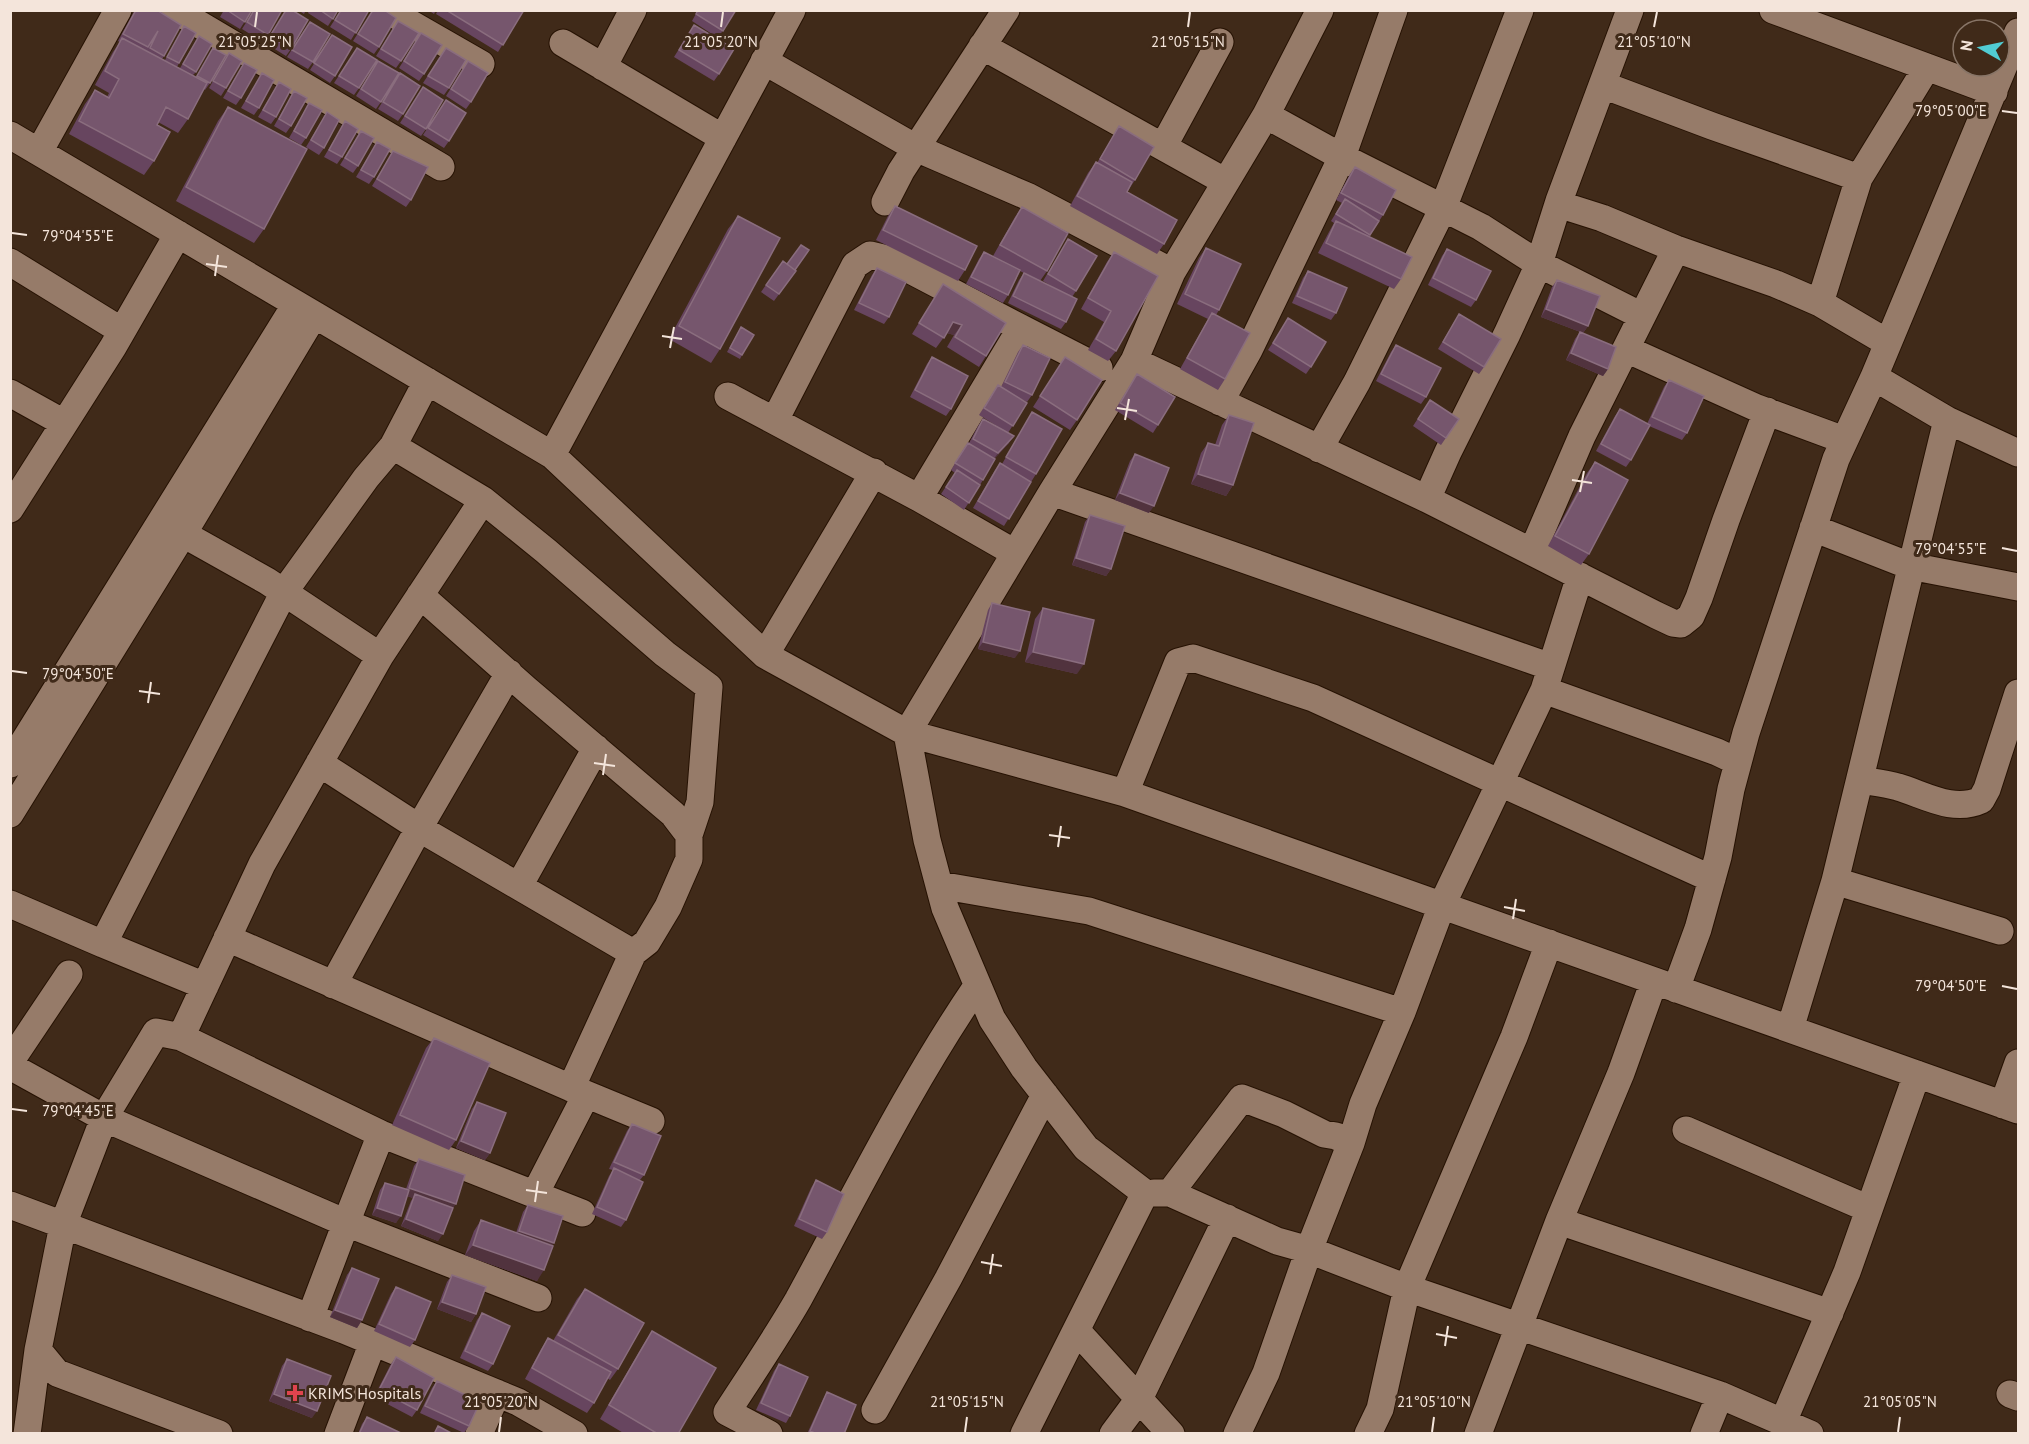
<svg xmlns="http://www.w3.org/2000/svg" width="2029" height="1444" viewBox="0 0 2029 1444" font-family="'PT Sans',sans-serif">
<rect width="100%" height="100%" fill="#402a19"/>
<g fill="none" stroke-linecap="round" stroke-linejoin="round">
<defs>
<path id="minor" d="M175,10L441,167
M387,10L481,64
M1773,10L1994,92
M563,43L723,138
M982,46L1226,182
M764,61L916,148L1029,197L1172,272
M603,67L633,10
M1603,85L1712,126L1859,178
M1266,115L1342,157L1481,227L1539,264L1642,316
M10,135L552,455L765,655L907,733L1125,793L2018,1110
M1163,147L1220,42
M39,152L118,10
M885,202L901,171L1006,10
M1558,204L1602,218L1676,249L1776,284L1820,303L1888,343
M1676,249L1582,436L1532,552L1656,615L1673,623L1681,624L1691,616L1699,598L1726,520L1767,411
M10,262L122,331
M1820,303L1859,178L1927,67
M1626,349L1757,408L1844,440
M1134,361L1427,499L1532,552
M10,393L64,423
M728,396L919,498L1021,328L1099,368
M1220,402L1249,350L1342,157L1394,10
M775,420L855,265L870,255L891,260L1021,328
M1947,420L2018,453
M393,446L483,500L546,551L665,654L709,687L700,802L689,835
M1319,449L1357,382L1443,208L1520,10
M552,455L792,10
M1052,492L1551,667
M919,498L1015,553
M1427,499L1448,452L1507,334L1539,264L1559,201L1630,10
M10,509L113,347L178,234
M169,526L267,581L380,656L483,500
M1813,528L1910,566L2018,587
M765,655L874,472
M1544,690L1717,752L1738,762
M319,763L429,834L633,953L647,942L668,907L689,859V835L673,814L526,689L420,595
M10,764L296,304
M1860,780C1872,782 1886,783 1898,787C1925,795 1953,813 1981,800L1987,789L2018,693
M1125,793L1178,662L1193,658L1313,698L1712,879
M10,814L183,534L314,315
M1835,881L2000,931
M939,885L1089,911L1402,1012
M519,886L596,748
M10,904L103,944
M227,938L571,1088L633,953
M333,985L419,828L509,673
M205,986L103,944L284,592L366,478L393,446L427,381
M1676,989L1698,929L1718,857L1731,789L1746,733L1836,459L1874,377L2018,32
M1790,1029L1835,881L1947,420L1874,377
M181,1037L381,1134L582,1213
M10,1062L69,974
M10,1066L104,1118L346,1223L310,1318
M571,1088L651,1121
M2003,1105L2018,1063
M1686,1130L1869,1209
M381,1134L346,1223L538,1298
M1154,1193H1170L1277,1241L1309,1250L1407,1288L1720,1395L1810,1434
M1170,1193L1242,1098L1284,1114L1324,1134L1336,1136L1351,1143L1363,1104L1402,1012L1442,905L1544,690L1580,576
M535,1194L586,1095
M10,1205L344,1330L518,1402L574,1434
M1559,1221L1830,1313
M1077,1331L1171,1434
M2010,1394L2018,1397
M875,1410L948,1279L1045,1095
M1783,1422L1847,1272L1917,1074
M27,1434L38,1350
M219,1434L57,1373L38,1350L63,1225L104,1118L156,1032L181,1037L262,864L380,656
M338,1434L373,1342
M479,1434L497,1393
M769,1434L727,1412C751,1375 776,1338 798,1300C856,1194 909,1086 977,986
M1024,1434L1145,1193L1086,1148L1024,1068L992,1019L945,908L927,840L907,733L1052,492L1134,361L1172,272L1266,115L1320,10
M1113,1434L1139,1399L1227,1218
M1237,1434L1266,1373L1309,1250L1351,1143
M1368,1434L1380,1409L1407,1288L1514,1037L1549,943
M1478,1434L1559,1221L1621,1073L1654,981
M1704,1434L1720,1395"/>
</defs>
<!-- minor casing -->
<use href="#minor" stroke="#261203" stroke-width="29"/>
<!-- minor -->
<use href="#minor" stroke="#967b69" stroke-width="27"/>
</g>
<!-- wall -->
<path fill="#67455f" d="M135,10H157L164,56L162,59L165,60L184,26L179,63L177,67L180,68L199,36L196,72L193,75L196,77L213,48L210,83L205,90L204,89L188,119L178,133L158,122L157,125L154,161L144,175L69,134L85,104L95,90L107,97L109,93L95,85L113,52L120,42L118,41Z
M224,10H252L240,29L220,17Z
M254,10H282L263,42L242,29Z
M286,10L291,49L286,56L265,43Z
M298,10H306L304,14Z
M309,10H338L328,26L308,13Z
M341,10H369L351,40L330,27Z
M373,10L379,47L374,54L353,41Z
M428,10H436L434,14Z
M438,10H524L498,52L436,14Z
M698,10H736L718,38L692,21Z
M398,21L401,61L396,68L376,56Z
M310,22L313,62L308,69L287,57Z
M694,25L719,74L714,81L674,57Z
M421,33L424,74L419,81L399,68Z
M332,35L335,76L330,83L310,70Z
M357,48L359,88L354,95L334,83Z
M446,48L449,88L444,95L423,83Z
M229,53L226,88L221,96L209,88Z
M378,61L381,102L376,109L356,96Z
M468,61L471,102L466,109L446,96Z
M244,63L241,98L236,105L223,98Z
M262,73L259,108L254,115L241,108Z
M400,73L403,114L398,121L378,109Z
M279,82L276,117L271,124L258,117Z
M423,87L426,129L421,136L400,123Z
M294,91L291,126L286,133L274,126Z
M446,100L449,141L444,148L423,135Z
M309,103L306,138L301,145L289,138Z
M228,107L264,229L254,243L176,201L218,121Z
M327,112L324,148L319,155L306,147Z
M345,121L342,157L337,164L324,157Z
M1119,126L1135,180L1127,192L1164,244L1157,254L1070,206L1088,173L1096,162L1097,163Z
M361,131L358,166L353,173L340,165Z
M377,142L374,177L369,184L356,177Z
M393,151L411,200L406,207L372,186Z
M1355,167L1383,215L1369,237L1401,279L1394,289L1318,253L1329,232L1334,223L1331,221L1342,203L1336,200L1350,174Z
M895,206L965,270L958,281L876,240L888,216Z
M1022,207L1047,271L1040,281L1053,287L1043,281L1068,239L1076,291L1072,297L1066,322L1061,329L1008,303L1019,280L1024,273L1020,271L1008,295L1003,303L966,284L979,259L984,252L1008,264L993,256L1015,217Z
M738,216L720,349L711,363L669,339L728,229Z
M1206,248L1219,310L1216,315L1225,379L1218,390L1180,369L1208,319L1177,304L1199,258Z
M1447,249L1476,300L1471,307L1428,285L1442,256Z
M1114,252L1116,351L1108,361L1088,350L1104,322L1081,309L1107,262Z
M783,261L796,271L774,301L761,292Z
M877,268L889,317L884,324L854,310L872,275Z
M1308,271L1336,313L1331,320L1292,303L1303,278Z
M1557,280L1588,326L1583,333L1541,317L1552,287Z
M943,284L986,356L979,367L947,347L954,335L947,333L936,348L912,334Z
M1459,314L1484,367L1479,374L1438,349Z
M1284,325L1311,367L1306,374L1268,350Z
M741,327L742,355L740,359L727,352Z
M1580,332L1608,369L1603,376L1566,360L1575,339Z
M1023,345L1032,395L1027,402L1017,397L1027,403L1008,433L1009,443L994,459H995L980,485L964,510L941,494L955,473L951,470L963,450L968,443H969L978,426L983,419L1000,428L979,415L998,385L1001,387L1018,352Z
M1396,345L1426,397L1421,404L1376,381L1391,352Z
M932,357L951,409L946,416L910,397L927,364Z
M1065,357L1077,420L1070,430L1033,407Z
M1137,374L1158,425L1153,433L1115,410Z
M1669,380L1687,433L1682,440L1649,426L1631,460L1626,467L1596,451L1615,416L1620,409L1647,424L1664,387Z
M1430,400L1459,419L1441,445L1413,426Z
M1032,412L1036,474L1004,526L973,508L995,470L1000,463L1002,464Z
M1229,415L1233,485L1226,496L1191,484L1201,453L1208,443L1215,445L1222,425Z
M1135,454L1149,513L1115,500L1130,461Z
M1595,462L1589,554L1581,565L1548,546L1587,473Z
M1090,515L1111,569L1106,576L1072,565L1085,522Z
M992,603L1015,658L978,649L988,610Z
M1043,608L1077,674L1025,662L1035,619Z
M434,1038L456,1140L449,1150L392,1125L426,1048Z
M477,1102L490,1153L485,1160L456,1148L472,1109Z
M632,1124L644,1175L640,1180L626,1220L621,1227L592,1214L609,1176L613,1170L609,1169L627,1131Z
M419,1159L453,1208L438,1241L401,1226L411,1201L413,1198L407,1196L396,1223L372,1215L380,1190L385,1183L406,1189L414,1166Z
M816,1180L827,1232L822,1239L794,1226L811,1188Z
M528,1205L552,1246L537,1281L465,1255L474,1231L481,1220L516,1233L523,1212Z
M352,1268L362,1320L357,1328L330,1317L347,1275Z
M452,1275L476,1314L471,1322L437,1309L447,1282Z
M396,1287L415,1340L410,1347L374,1331L391,1294Z
M585,1289L618,1369L610,1380L607,1378L594,1403L587,1413L525,1379L541,1349L548,1338L553,1341L577,1299Z
M482,1313L493,1364L488,1371L460,1358L477,1320Z
M652,1331L678,1434H625L600,1419L643,1345Z
M396,1357L417,1410L412,1417L374,1397L391,1364Z
M287,1359L312,1418L269,1401L282,1366Z
M779,1364L790,1416L786,1423L756,1410L774,1371Z
M437,1381L469,1426L464,1433L420,1413L432,1388Z
M827,1392L844,1434H807L823,1399Z
M367,1417L403,1434H358L362,1424Z"/>
<!-- shaded-wall -->
<path fill="#51333e" d="M1546,309L1588,326L1583,333L1541,317Z
M953,322L962,325L954,335L946,333Z
M1571,353L1608,369L1603,376L1566,360Z
M1014,436L1009,443L993,460L998,453Z
M1198,474L1233,485L1226,496L1191,484Z
M1120,493L1154,506L1149,513L1115,500Z
M1076,558L1111,569L1106,576L1072,565Z
M983,642L1020,651L1015,658L978,649Z
M1033,652L1084,664L1077,674L1025,662Z
M461,1141L490,1153L485,1160L456,1148Z
M409,1188L456,1204L451,1211L415,1194L413,1198L404,1195Z
M377,1208L401,1216L396,1223L372,1215Z
M406,1219L443,1234L438,1241L401,1226Z
M519,1231L554,1243L549,1250L514,1238Z
M473,1245L544,1270L537,1281L465,1255Z
M442,1302L476,1314L471,1322L437,1309Z
M335,1310L362,1320L357,1328L330,1317Z
M274,1394L317,1411L312,1418L269,1401Z"/>
<!-- building -->
<path fill="#76566d" stroke="#8a6d7e" stroke-width="1.5" d="M136,10H157L181,25L164,56L150,48L158,31L148,47L123,34Z
M227,10H252L245,22Z
M254,10H282L268,35L247,22Z
M286,10H292L308,20L291,49L270,36Z
M320,10H338L333,19Z
M341,10H369L356,33L335,20Z
M373,10H384L396,18L379,47L358,34Z
M446,10H524L503,45Z
M698,10H736L723,31L696,14Z
M398,21L419,33L401,61L381,49Z
M310,22L330,34L313,62L292,50Z
M694,25L734,49L719,74L679,50Z
M184,26L196,33L179,63L167,57Z
M421,33L442,45L424,74L404,61Z
M332,35L352,47L335,76L314,63Z
M199,36L212,44L196,72L183,64Z
M122,38L207,83L188,119L166,107L157,125L170,132L154,161L79,121L95,90L109,98L119,79L105,71Z
M213,48L226,55L210,83L197,76Z
M357,48L377,60L359,88L339,76Z
M446,48L466,60L449,88L428,76Z
M229,53L242,61L226,88L213,81Z
M378,61L399,73L381,102L361,89Z
M468,61L488,73L471,102L451,89Z
M244,63L257,70L241,98L228,91Z
M262,73L274,80L259,108L246,101Z
M400,73L420,86L403,114L383,102Z
M279,82L291,89L276,117L263,110Z
M423,87L443,100L426,129L405,116Z
M294,91L307,98L291,126L279,119Z
M446,100L466,113L449,141L428,128Z
M309,103L322,110L306,138L294,131Z
M228,107L307,149L264,229L186,187Z
M327,112L339,120L324,148L311,140Z
M345,121L358,129L342,157L329,150Z
M1119,126L1154,147L1135,180L1100,159Z
M361,131L374,138L358,166L345,158Z
M377,142L390,149L374,177L361,170Z
M393,151L428,167L411,200L377,179Z
M1096,162L1132,182L1127,192L1177,220L1164,244L1077,196Z
M1355,167L1396,190L1383,215L1341,193Z
M1345,199L1379,221L1370,235L1336,214Z
M895,206L977,246L965,270L883,230Z
M1022,207L1068,233L1047,271L1000,245Z
M738,216L780,238L720,349L679,326Z
M1336,221L1412,257L1401,279L1326,243Z
M1068,239L1097,256L1076,291L1048,274Z
M801,245L809,250L795,270L787,264Z
M1206,248L1241,264L1219,310L1185,294Z
M1447,249L1491,271L1476,300L1433,278Z
M984,252L1020,270L1008,295L971,277Z
M1114,252L1158,276L1116,351L1096,339L1111,311L1088,298Z
M783,261L796,271L779,294L766,285Z
M877,268L906,282L889,317L859,303Z
M1308,271L1347,288L1336,313L1297,296Z
M1024,273L1077,299L1066,322L1013,296Z
M1557,280L1600,296L1588,326L1546,309Z
M943,284L1006,323L986,356L955,337L962,325L953,322L944,338L919,323Z
M1212,313L1250,333L1225,379L1187,358Z
M1459,314L1501,339L1484,367L1443,342Z
M1288,318L1326,342L1311,367L1273,343Z
M741,327L754,335L742,355L730,348Z
M1580,332L1616,347L1608,369L1571,353Z
M1023,345L1050,358L1032,395L1005,382Z
M1396,345L1441,368L1426,397L1381,374Z
M932,357L968,376L951,409L915,390Z
M1065,357L1102,380L1077,420L1040,396Z
M1137,374L1175,397L1158,425L1120,403Z
M1669,380L1704,396L1687,433L1652,417Z
M998,385L1027,403L1013,426L984,408Z
M1430,400L1459,419L1446,438L1418,419Z
M1620,409L1650,425L1631,460L1601,444Z
M1032,412L1062,429L1036,474L1006,457Z
M1229,415L1254,423L1233,485L1198,474L1208,443L1219,446Z
M983,419L1014,436L998,453L973,439Z
M968,443L995,459L983,480L955,463Z
M1135,454L1169,468L1154,506L1120,493Z
M1595,462L1628,480L1589,554L1555,536Z
M1000,463L1031,482L1009,519L978,501Z
M957,470L980,485L969,503L946,487Z
M1090,515L1125,526L1111,569L1076,558Z
M992,603L1030,612L1020,651L983,642Z
M1043,608L1094,620L1084,664L1033,652Z
M434,1038L490,1063L456,1140L400,1115Z
M477,1102L506,1113L490,1153L461,1141Z
M632,1124L661,1136L644,1175L614,1162Z
M419,1159L465,1175L456,1204L409,1188Z
M614,1168L643,1182L626,1220L597,1207Z
M816,1180L844,1194L827,1232L799,1219Z
M385,1183L409,1190L401,1216L377,1208Z
M415,1194L453,1208L443,1234L406,1219Z
M528,1205L563,1216L554,1243L519,1231Z
M481,1220L553,1246L544,1270L473,1245Z
M352,1268L379,1279L362,1320L335,1310Z
M452,1275L486,1287L476,1314L442,1302Z
M396,1287L431,1302L415,1340L379,1324Z
M585,1289L644,1323L618,1369L558,1335Z
M482,1313L510,1326L493,1364L465,1351Z
M652,1331L716,1368L678,1434H658L609,1405Z
M548,1338L611,1372L594,1403L532,1368Z
M396,1357L434,1378L417,1410L379,1390Z
M287,1359L331,1376L317,1411L274,1394Z
M779,1364L808,1377L790,1416L761,1403Z
M437,1381L480,1402L469,1426L425,1406Z
M827,1392L856,1405L844,1434H817L810,1431Z
M367,1417L403,1434H359Z
M438,1426L453,1434H434Z"/>
<!-- ticks -->
<path fill="none" stroke="#f4e5db" stroke-width="2" d="M255,27L257,12M721,27L723,12M1188,27L1190,12M1654,27L1657,12M2002,111L2017,113M12,233L27,235M206,264L227,267M215,276L218,255M662,336L682,339M670,348L674,327M1117,408L1137,411M1125,420L1129,399M1572,480L1592,483M1580,492L1584,471M2002,548L2017,551M12,671L27,673M139,691L160,694M148,703L151,682M594,763L615,766M603,775L606,754M1049,835L1070,838M1058,847L1061,826M1504,907L1525,911M1513,919L1516,899M2002,986L2017,989M12,1109L27,1111M526,1190L547,1193M535,1202L538,1181M981,1262L1002,1266M990,1274L993,1254M1436,1334L1457,1338M1445,1346L1448,1326M499,1432L501,1417M965,1432L967,1417M1432,1432L1434,1417M1898,1432L1900,1417"/>
<!-- markers -->
<path fill="#e0444e" stroke="#402a19" stroke-width="2" d="M292 1384h6v6h6v6h-6v6h-6v-6h-6v-6h6z"/>
<g text-anchor="middle" dominant-baseline="central" stroke-width="6" stroke-linejoin="round" paint-order="stroke">
<!-- poi labels -->
<g font-size="16" fill="#f4e5db" stroke="#402a19" text-anchor="start">
<text x="308" y="1393">KRIMS Hospitals</text>
</g>
</g>
<g font-size="15" text-anchor="middle" fill="#f4e5db" stroke="#402a19" stroke-width="6" stroke-linejoin="round" paint-order="stroke">
<text x="721" y="47">21°05'20"N</text>
<text x="1188" y="47">21°05'15"N</text>
<text x="1654" y="47">21°05'10"N</text>
<text x="255" y="47">21°05'25"N</text>
<text x="1951" y="116">79°05'00"E</text>
<text x="78" y="241">79°04'55"E</text>
<text x="1951" y="554">79°04'55"E</text>
<text x="78" y="679">79°04'50"E</text>
<text x="1951" y="991">79°04'50"E</text>
<text x="78" y="1116">79°04'45"E</text>
<text x="501" y="1407">21°05'20"N</text>
<text x="967" y="1407">21°05'15"N</text>
<text x="1434" y="1407">21°05'10"N</text>
<text x="1900" y="1407">21°05'05"N</text>
</g>
<!-- border -->
<rect width="2029" height="1444" fill="none" stroke="#f4e5db" stroke-width="24"/>
<!-- north arrow -->
<g transform="translate(1981 48) rotate(279)"><circle r="28" fill="#402a19" stroke="#887567" stroke-width="1.5"/>
<path d="M0-4.5L10 22L0 15L-10 22Z" fill="#51ccd3"/>
<text y="-9" font-size="16" font-weight="bold" text-anchor="middle" fill="#f4e5db">N</text>
</g>
</svg>
